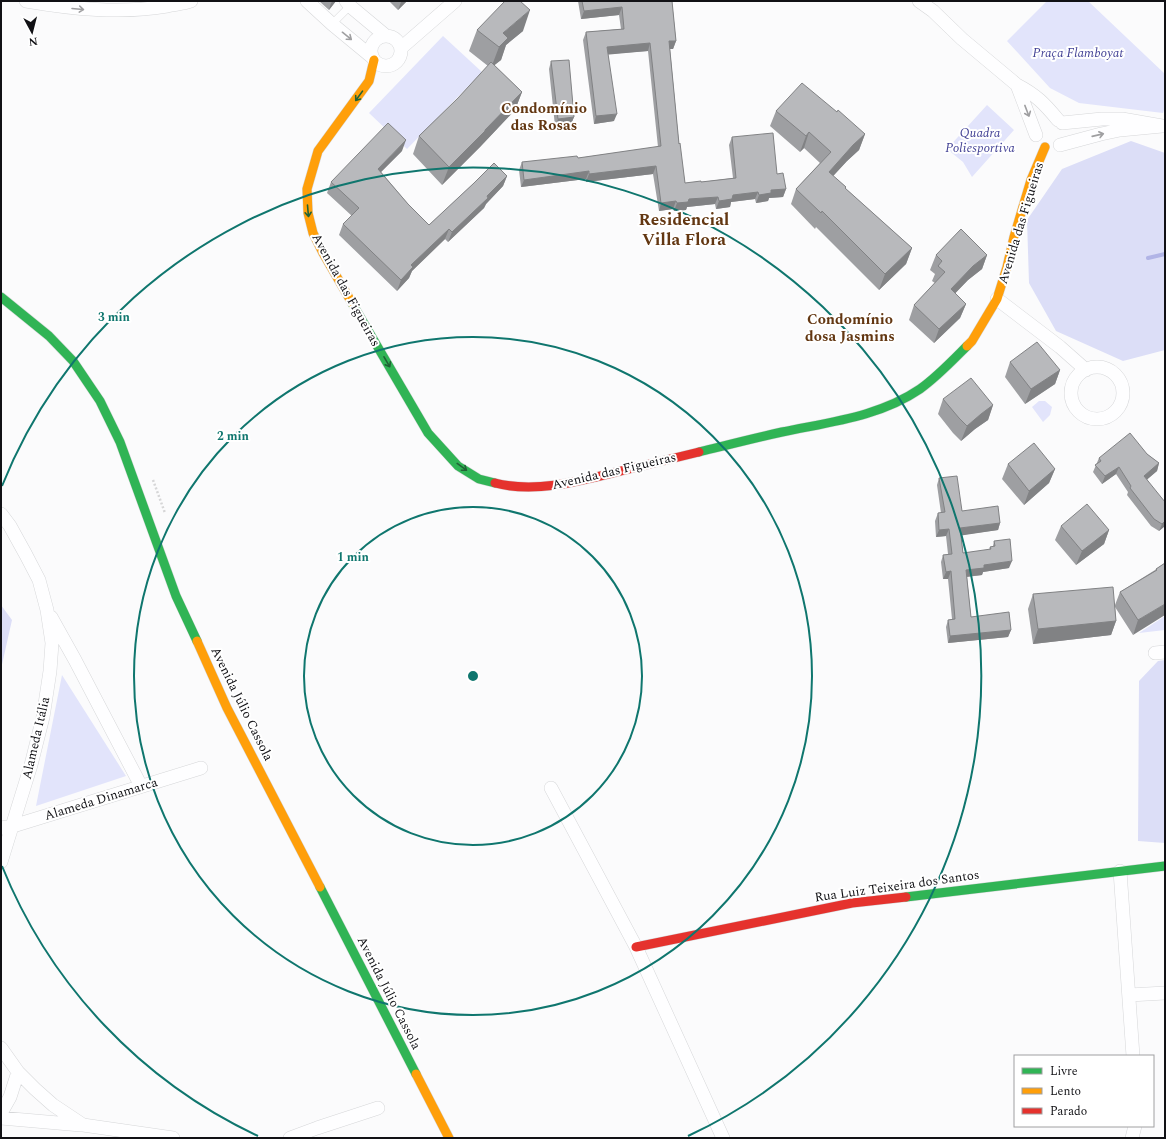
<svg xmlns="http://www.w3.org/2000/svg" width="1166" height="1139" viewBox="0 0 1166 1139" font-family="Spectral,serif">
<rect width="100%" height="100%" fill="#fbfbfc"/>
<!-- green -->
<path fill="#e2e4fb" d="M1047,1H1088L1165,74V107L1163,113L1079,103L1050,88L1007,41Z
M443,36L482,72L407,149L369,113Z
M987,105L1014,130L972,177L963,162L947,149Z
M1039,401H1045L1052,407L1050,415L1043,422L1032,407Z
M1165,616V630L1139,633Z
M62,675L126,776L36,806Z"/>
<!-- forest -->
<path fill="#dcdef7" d="M1131,141L1165,153V350L1123,361L1056,331L1029,283L1027,220L1062,169Z
M1,605L12,620L1,669Z
M1165,660V843L1138,841L1139,681L1158,661Z"/>
<g fill="none" stroke-linecap="round" stroke-linejoin="round">
<!-- stream -->
<path stroke="#b1b4e6" stroke-width="4" d="M1148,258L1165,254"/>
<defs>
<path id="lane" d="M332,24L350,6"/>
<path id="street" d="M26,1C73,9 120,14 167,6C175,4 183,4 191,1
M307,1L332,24L372,57
M346,1L350,6L386,36
M919,1L933,11L962,39L1017,85
M371 51a15 15 0 1 1 30 0a15 15 0 1 1-30 0Z
M401,48L455,1
M1036,135L1017,85C1036,95 1044,103 1058,120
M1060,145L1101,134L1120,130L1162,126L1122,119H1102L1062,123
M997,299L1060,347L1086,370
M1071 393a26 26 0 1 1 52 0a26 26 0 1 1-52 0Z
M1,514L10,526L26,555L39,580L47,610L52,643L50,671L43,717L31,765L1,862
M51,617L75,660L141,786
M1155,653L1165,652
M551,788L636,947L723,1138
M1,828L13,826L201,768
M1120,871L1133,1056
M1129,995L1165,993
M1,1048L18,1072L35,1089L53,1105L83,1125L173,1138
M1,1113L10,1097L18,1072
M1,1118L81,1125
M290,1138L317,1128L378,1108
M1132,1138L1135,1126"/>
<path id="fast" d="M1,297L49,336L73,361L100,401L120,442L176,596L197,641
M352,303L428,433L458,466L479,479L495,483
M699,452C727,445 754,438 782,432C829,422 879,417 920,389C937,377 952,361 967,346
M320,887L416,1074
M906,897L1165,866"/>
<path id="slow" d="M352,303L323,253L313,233L308,213L307,189L318,151L369,81L374,60
M967,346L972,341L997,299L1007,267L1014,237L1031,180L1045,147
M197,641L227,708L320,887
M416,1074L449,1138"/>
<path id="jam" d="M495,483C537,494 584,480 625,470C650,464 674,458 699,452
M636,947L852,903L906,897"/>
</defs>
<!-- lane casing -->
<use href="#lane" stroke="#d6d7d9" stroke-width="8"/>
<!-- street casing -->
<use href="#street" stroke="#d6d7d9" stroke-width="14"/>
<!-- fast casing -->
<use href="#fast" stroke="#d6d7d9" stroke-width="10"/>
<!-- slow casing -->
<use href="#slow" stroke="#d6d7d9" stroke-width="10"/>
<!-- jam casing -->
<use href="#jam" stroke="#d6d7d9" stroke-width="10"/>
<!-- path -->
<path stroke="#d6d6d7" stroke-width="2.5" stroke-dasharray="2 2" stroke-linecap="butt" d="M153,480L165,513"/>
<!-- lane -->
<use href="#lane" stroke="#fefeff" stroke-width="7"/>
<!-- street -->
<use href="#street" stroke="#fefeff" stroke-width="13"/>
<!-- fast -->
<use href="#fast" stroke="#30b455" stroke-width="9"/>
<!-- slow -->
<use href="#slow" stroke="#ff9f0a" stroke-width="9"/>
<!-- jam -->
<use href="#jam" stroke="#e5322d" stroke-width="9"/>
</g>
<!-- wall -->
<path fill="#9e9fa2" d="M319,1H336L329,10Z
M389,1H407L398,10Z
M578,1H672L676,41L673,49H670L679,144L685,183L701,182L733,178L729,145L732,137L777,174L786,189L783,197L769,198L768,201L756,203L755,199L731,202L730,207L716,209L715,204L687,207L686,210L674,211L673,209L659,211L653,174L586,182V179L521,187L519,170L522,162L578,158L658,147L648,51L608,54L614,121L594,124L583,40L586,32L621,29L619,15L581,19Z
M477,30L523,31L506,45L501,60L494,65L522,92L515,110L480,147L442,185L413,154L419,136L458,98L488,66L469,51Z
M551,61L574,117L571,124L555,126L549,69Z
M776,111L865,134L859,150L847,161L833,176L846,187V189L912,248L906,264L879,290L816,227L815,229L791,204L796,189L820,163L804,148L800,152L770,126Z
M402,151L381,172L408,204L429,225L474,183L507,176L503,186L486,204L484,208L448,242L445,239L412,271L409,278L397,291L339,235L343,224L352,216L327,193L331,182Z
M936,255H987L982,269L968,280L955,293L966,304L960,318L934,343L909,320L914,305L935,283L932,281L935,274L930,270Z
M1010,362L1060,370L1055,384L1025,404L1005,377Z
M943,399L993,405L988,420L975,429L961,441L953,433L938,414Z
M1147,454L1159,463L1157,471L1147,479L1165,526L1159,531L1151,526L1127,495L1128,492L1116,474L1102,484L1093,472L1099,458Z
M1008,464L1055,469L1049,483L1024,505L1002,479Z
M939,478L962,511L1000,523L998,530L961,535L963,553L989,550L990,547L993,546L994,541L1009,568L983,572L982,575L967,577L971,617L1011,630L1008,637L948,643L946,627L948,620L952,619L948,579H943L941,562L943,555L948,554L946,536L936,537L935,521L938,513H941L937,485Z
M1061,526L1109,530L1104,544L1076,565L1055,540Z
M1165,563L1133,635L1115,607L1116,621L1111,635L1033,644L1028,609L1033,594L1115,605L1120,592L1155,570L1156,569Z"/>
<!-- shaded-wall -->
<path fill="#818284" d="M333,1H336L329,10L331,3Z
M402,1H407L398,10L401,2Z
M622,7L619,15L581,19L584,11Z
M530,10L523,31L506,45L501,60L491,68L499,47L503,33Z
M669,41H676L673,49H667Z
M650,43L648,51L604,55L607,47Z
M522,92L515,110L480,147L442,185L449,167Z
M617,114L614,121L594,124L596,116Z
M574,117L571,124L555,126L558,119Z
M809,132L804,148L800,152L806,136Z
M865,134L859,150L847,161L823,187L829,172L853,145Z
M406,140L402,151L374,179L378,169Z
M656,166L653,174L586,182L589,174Z
M589,171L586,179L521,187L524,180Z
M507,176L503,186L486,204L484,208L448,242L452,232Z
M786,189L783,197L769,198L768,201L756,203L759,195L771,190Z
M758,192L755,199L731,202L730,207L716,209L719,201L733,195Z
M718,197L715,204L687,207L686,210L674,211L677,203L689,199Z
M676,201L673,209L659,211L661,203Z
M449,229L445,239L412,271L409,278L397,291L401,280L411,265Z
M912,248L906,264L879,290L885,274Z
M987,255L982,269L968,280L946,303L951,289L973,266Z
M966,304L960,318L934,343L939,329Z
M1060,370L1055,384L1025,404L1031,389Z
M993,405L988,420L975,429L961,441L967,426L981,414Z
M1159,463L1157,471L1142,484L1144,476Z
M1119,467L1116,474L1102,484L1105,476Z
M1055,469L1049,483L1024,505L1029,491Z
M1165,521V526L1159,531L1162,524Z
M1000,523L998,530L958,536L960,528Z
M949,529L946,536L936,537L939,530Z
M1109,530L1104,544L1076,565L1082,551Z
M1012,561L1009,568L983,572L982,575L964,577L966,570L984,565Z
M951,571L948,579H943L946,572Z
M1165,604V615L1133,635L1138,620Z
M1116,621L1111,635L1033,644L1038,629Z
M1011,630L1008,637L948,643L950,636Z"/>
<!-- building -->
<path fill="#b8b9bc" stroke="#818284" d="M505,1H520L530,10L503,33L508,38L499,47L477,30Z
M582,1H672L676,41H669L679,144L680,143L685,183L701,181V182L736,178L732,137L773,133L777,174L783,173L786,189L771,190V193L759,195L758,192L733,195L732,199L719,201L718,197L689,199L688,202L677,203L676,201L661,203L656,166L589,174V171L524,180L522,162L577,156L578,158L661,146L650,43L607,47L617,114L596,116L586,32L624,29L622,7L584,11Z
M569,60L574,117L558,119L551,61Z
M491,62L522,92L485,130V131L449,167L419,136L458,98Z
M802,83L837,112L838,110L865,134L853,145L829,172L846,187L845,188L912,248L885,274L822,211L821,213L796,189L831,152L809,132L806,136L776,111Z
M388,123L406,140L378,169L408,204L429,225L474,183L494,163L507,176L487,196L488,198L452,232L449,229L411,265L413,267L401,280L343,224L359,208L331,182Z
M961,229L987,255L973,266L951,289L966,304L939,329L914,305L945,272L938,266L942,261L936,255Z
M1037,342L1060,370L1031,389L1010,362Z
M971,378L993,405L981,414L967,426L959,418L943,399Z
M1130,433L1147,454L1159,463L1144,476L1165,502V521L1162,524L1154,519L1130,488L1131,486L1119,467L1105,476L1095,465L1101,461L1099,458Z
M1034,443L1055,469L1029,491L1008,464Z
M957,476L962,511L998,506L1000,523L960,528L963,553L991,549L990,547L995,546L994,541L1010,539L1012,561L984,565V568L966,570L971,617L1009,612L1011,630L950,636L948,620L955,619L951,571L946,572L943,555L952,554L949,529L939,530L938,513L945,512L939,478Z
M1087,504L1109,530L1082,551L1061,526Z
M1165,563V604L1138,620L1120,592L1157,570L1156,569Z
M1113,587L1116,621L1038,629L1033,594Z"/>
<!-- one-way arrows -->
<defs><path id="oneway-shaft" d="M-6 0H5M1.5-3L5.5 0L1.5 3" fill="none" stroke-width="1.6" stroke-linecap="round" stroke-linejoin="round"/></defs>
<g stroke="#9f9fa1">
<use href="#oneway-shaft" transform="translate(78 9) rotate(5)"/>
<use href="#oneway-shaft" transform="translate(347 36) rotate(39)"/>
<use href="#oneway-shaft" transform="translate(1027 111) rotate(69)"/>
<use href="#oneway-shaft" transform="translate(1098 135) rotate(-13)"/>
</g>
<g stroke="#206235">
<use href="#oneway-shaft" transform="translate(359 96) rotate(126)"/>
<use href="#oneway-shaft" transform="translate(308 211) rotate(85)"/>
<use href="#oneway-shaft" transform="translate(387 362) rotate(60)"/>
<use href="#oneway-shaft" transform="translate(462 467) rotate(36)"/>
</g>
<!-- distance rings -->
<g fill="none" stroke="#0f766e" stroke-width="2">
<circle cx="473" cy="676" r="169"/>
<circle cx="473" cy="676" r="339"/>
<path d="M258 1136A508 508 0 0 1 2 866M2 486A508 508 0 1 1 688 1136"/>
</g>
<g text-anchor="middle" dominant-baseline="central" stroke-width="4" stroke-linejoin="round" paint-order="stroke">
<!-- park labels -->
<g font-size="13" font-style="italic" fill="#444396" stroke="#fff">
<text x="1078" y="53">Praça Flamboyat</text>
<text x="980" y="133">Quadra<tspan x="980" dy="15">Poliesportiva</tspan></text>
</g>
<!-- street labels -->
<g font-size="13" fill="#111115" stroke="#fff">
<text transform="translate(1021 223) rotate(-73)">Avenida das Figueiras</text>
<text transform="translate(346 290) rotate(61)">Avenida das Figueiras</text>
<text transform="translate(614 471) rotate(-13)">Avenida das Figueiras</text>
<text transform="translate(242 704) rotate(64)">Avenida Júlio Cassola</text>
<text transform="translate(36 738) rotate(-77)">Alameda Itália</text>
<text transform="translate(101 799) rotate(-17)">Alameda Dinamarca</text>
<text transform="translate(897 886) rotate(-8)">Rua Luiz Teixeira dos Santos</text>
<text transform="translate(389 993) rotate(63)">Avenida Júlio Cassola</text>
</g>
<!-- quarter labels -->
<g font-size="15" font-weight="bold" fill="#633712" stroke="#fff">
<text x="544" y="108">Condomínio<tspan x="544" dy="17">das Rosas</tspan></text>
<text x="850" y="319">Condomínio<tspan x="850" dy="17">dosa Jasmins</tspan></text>
</g>
<!-- district labels -->
<g font-size="17" font-weight="bold" fill="#633712" stroke="#fff">
<text x="684" y="220">Residencial<tspan x="684" dy="20">Villa Flora</tspan></text>
</g>
</g>
<circle cx="473" cy="676" r="6" fill="#0f766e" stroke="#fff" stroke-width="2"/>
<g font-size="12" text-anchor="middle" font-weight="bold" fill="#0f766e" stroke="#fff" stroke-width="4" stroke-linejoin="round" paint-order="stroke">
<text x="114" y="321">3 min</text>
<text x="233" y="440">2 min</text>
<text x="353" y="561">1 min</text>
</g>
<!-- border -->
<rect width="1166" height="1139" fill="none" stroke="#111115" stroke-width="4"/>
<!-- legend -->
<rect x="1014" y="1055" width="140" height="72" fill="#ffffff" stroke="#a0a0a1"/>
<rect x="1022" y="1068" width="20" height="6" fill="#30b455" stroke="#a0a0a1"/>
<text x="1050" y="1075" font-size="12" fill="#111115">Livre</text>
<rect x="1022" y="1088" width="20" height="6" fill="#ff9f0a" stroke="#a0a0a1"/>
<text x="1050" y="1095" font-size="12" fill="#111115">Lento</text>
<rect x="1022" y="1108" width="20" height="6" fill="#e5322d" stroke="#a0a0a1"/>
<text x="1050" y="1115" font-size="12" fill="#111115">Parado</text>
<!-- north arrow -->
<g transform="translate(32 32) rotate(173)" stroke="#ffffff" stroke-width="3" paint-order="stroke">
<path d="M0-3L7 15L0 10L-7 15Z" fill="#111115"/>
<text y="-6" font-size="11" font-weight="bold" text-anchor="middle" fill="#111115">N</text>
</g>
</svg>
